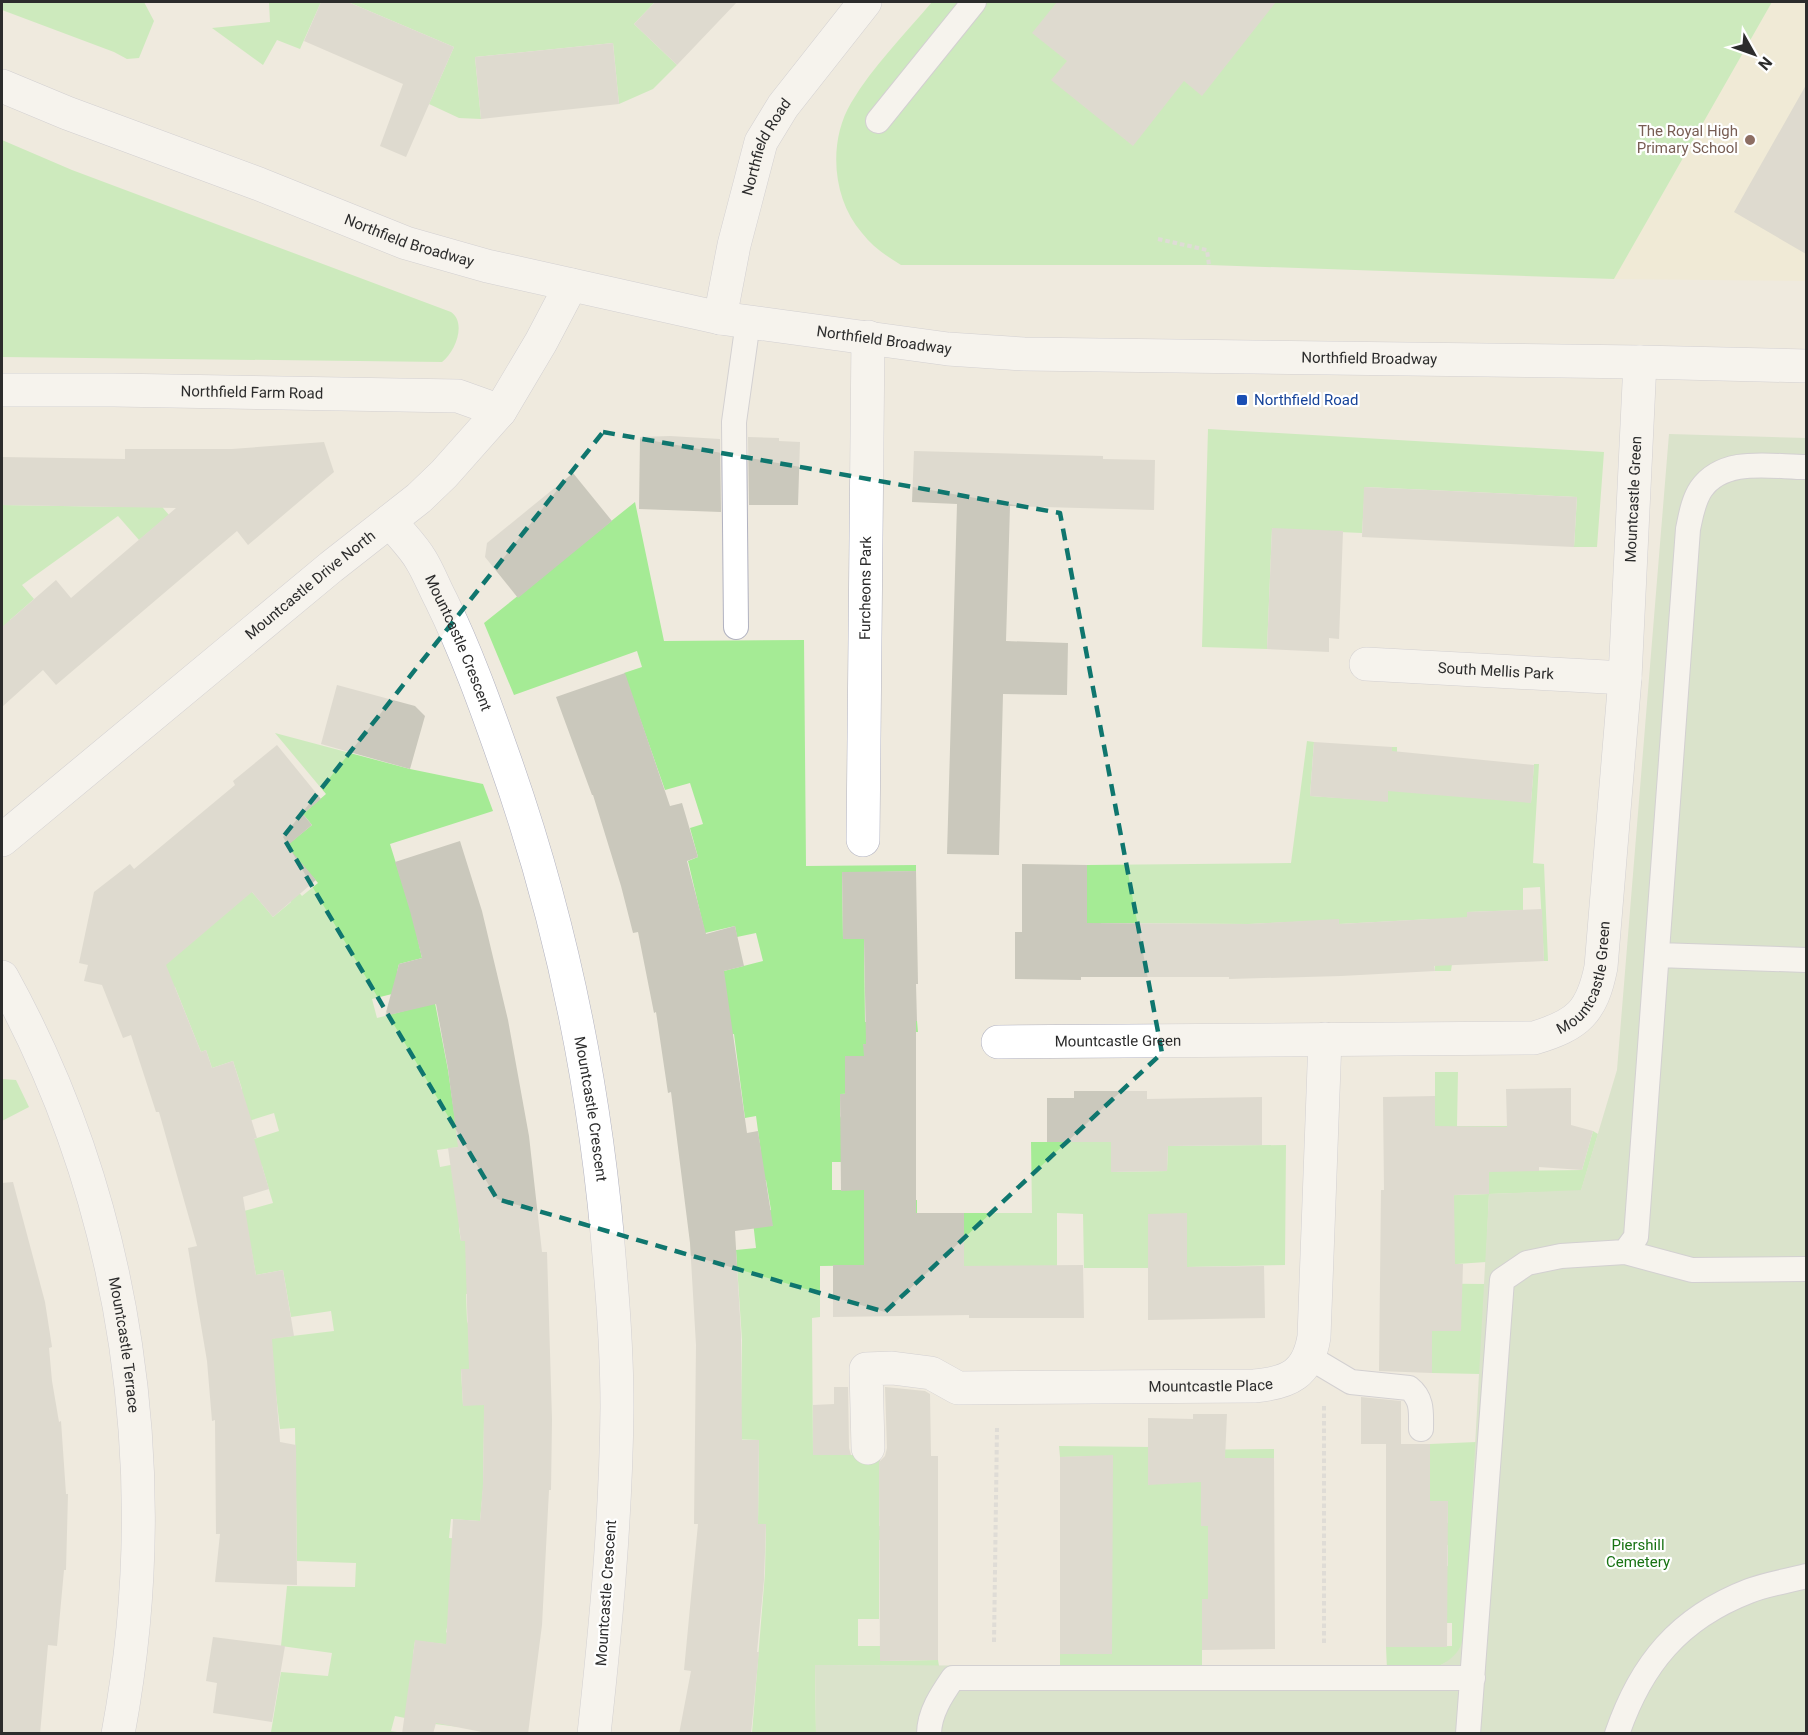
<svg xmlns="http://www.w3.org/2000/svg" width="1808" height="1735" font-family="Roboto,sans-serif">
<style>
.education{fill:#f2ebcc}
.green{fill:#a5eb95}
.cemetery{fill:#c0dbb3}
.building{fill:#cac8bc}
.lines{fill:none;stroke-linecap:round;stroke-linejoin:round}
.service-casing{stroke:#b1b2c1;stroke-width:26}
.minor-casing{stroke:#b1b2c1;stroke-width:34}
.tertiary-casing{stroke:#b1b2c1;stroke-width:34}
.path{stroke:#ccc;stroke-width:4;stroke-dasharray:4.5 3;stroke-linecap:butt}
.service{stroke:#fff;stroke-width:24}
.minor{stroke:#fff;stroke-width:33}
.tertiary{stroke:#fff;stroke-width:33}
.marked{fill:none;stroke:#0f766e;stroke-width:4.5;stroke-dasharray:12 8;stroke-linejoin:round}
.education-dot{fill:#8d6e63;stroke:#fff;stroke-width:2}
.transit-dot{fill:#1a4fb4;stroke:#fff;stroke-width:2}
.labels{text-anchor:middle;stroke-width:4.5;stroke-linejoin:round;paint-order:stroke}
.education-label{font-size:15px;fill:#785e54;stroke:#fff;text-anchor:end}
.street-label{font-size:15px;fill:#2c2c2c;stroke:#fff}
.transit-label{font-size:15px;fill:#164399;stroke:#fff;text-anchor:start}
.park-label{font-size:15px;fill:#187213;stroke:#fff}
</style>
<rect width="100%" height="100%" fill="#efeade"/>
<path class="education" d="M1772 2H1806V281L1614 279Z"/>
<path class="green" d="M2 2H144L154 21 139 58 127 59 114 52 2 10Z
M269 2H321L300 49 277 40 263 65 212 28 270 22Z
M348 2H655L634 24 677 65 653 89 619 104 613 43 475 57 481 119 459 118 429 104 454 47Z
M932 2H1772L1614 279 1209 265H901C886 256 873 247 862 233 832 198 828 142 851 103 873 66 905 34 932 2Z
M2 140 72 170 451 312C467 323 455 352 442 362L2 357Z
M1208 429 1604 452 1597 547H1574L1577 497 1365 487 1362 533 1272 529 1267 649 1202 647Z
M146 488 169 515 139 540 118 516 22 585 34 599 10 620 25 638 2 653V505L122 507Z
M635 502 664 641 804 640 806 866 916 865V871L842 873 843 939H864L865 1022 917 1021 918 1032H915V1044H864V1056H845V1083L864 1093 840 1094V1116L864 1162H832V1190H864L865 1201 917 1200V1213H948L894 1265 820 1266V1317L812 1318 813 1455H880L879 1526 937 1538 879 1540V1619H858V1646H880V1661L938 1660 939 1666 815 1665 816 1733H752L765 1573 766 1524H758L759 1440 726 1439 741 1409 742 1340 736 1250 756 1248 752 1213 771 1210 766 1180 747 1182 761 1153 756 1116 745 1118 734 1034 729 1035 716 973 763 961 756 933 737 937 735 926 705 933 688 861 698 857 690 828 703 824 690 783 665 790 624 673 642 667 637 651 514 695 484 623Z
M275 733 410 769 483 784 493 811 390 844 413 918 422 958 399 964C395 978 398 981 408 990L372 999 377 1018 435 1003 448 1070 459 1147 437 1150 440 1167 461 1163 459 1229 461 1241 481 1239 483 1293 466 1294 467 1321 485 1369 461 1370 463 1405 512 1404 484 1421 483 1489 480 1521 451 1519 449 1538 479 1540 448 1623 446 1632 454 1639 453 1645 415 1641 413 1655 459 1727 435 1724 395 1716 391 1731 403 1733 271 1732 281 1672 328 1676 332 1653 281 1646 287 1586 355 1587 356 1563 297 1561 295 1428 280 1429 275 1385 267 1339 334 1331 331 1311 291 1317 283 1270 256 1275 244 1211 273 1203 262 1166 242 1143 279 1131 274 1113 230 1127 242 1089 233 1061 212 1068 206 1050 201 1052 175 987 127 973 232 868 273 917 291 902 286 877 302 896 318 883 286 846 312 825 303 814 326 794Z
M1307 741 1314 742 1310 796 1387 801 1392 747H1397V753L1531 802 1534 764H1539L1533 863 1544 864 1548 961H1544L1540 887 1523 888V910L1467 912 1469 964H1452L1451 971H1435L1432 919 1339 924 1338 920 1249 924 1101 923 1087 976V865L1291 863Z
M1435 1072H1458L1457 1126H1507L1509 1171 1582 1170 1593 1131 1598 1134 1581 1191 1489 1194 1486 1262 1428 1266 1454 1228V1209L1427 1196 1489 1194V1175L1435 1126Z
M2 1079 16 1080 29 1107 2 1121Z
M1031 1142H1111L1112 1172 1167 1171 1168 1146 1286 1145 1285 1265 1187 1267V1214H1148V1268H1084L1083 1214 1057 1213V1317L964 1267V1213H1032Z
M1380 1283 1485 1284 1480 1374 1432 1373V1331H1461V1314Z
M1476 1442 1466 1609 1464 1640 1460 1650 1451 1660 1437 1667 1387 1669 1386 1647 1452 1646V1623H1430V1567L1448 1566V1545H1430L1386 1527V1523H1448V1502L1430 1501V1444Z
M1059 1446 1152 1447 1182 1450 1274 1449V1458H1228L1274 1525V1534H1229V1599L1202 1600V1666H1060V1654L1112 1653V1535H1060V1525H1112V1456L1060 1457Z"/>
<path class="cemetery" d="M1669 434 1806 438V1733H816L815 1665 1437 1667C1466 1653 1464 1638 1466 1609L1489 1194 1581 1190 1617 1070Z"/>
<path class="building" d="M321 2H348L454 47 406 157 380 146 403 84 304 41Z
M655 2H737L677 65 634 24Z
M1057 2H1276L1202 96 1184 81 1133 146 1051 80 1067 61 1032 33Z
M613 43 619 104 481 119 475 57Z
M1806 85V254L1734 212Z
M670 436 720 439 721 512 639 509 640 437Z
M748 437 779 438V441L800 442 798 505H749Z
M324 442 334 472 248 545 237 531 56 685 43 670 2 707V627L56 580 71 598 176 508 2 505V457L125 459V449H232Z
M914 451 1103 456V459L1155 460 1154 510 1010 506 1006 641 1068 643 1067 695 1003 694 999 855 947 854 957 504 912 502Z
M573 473 612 521 518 598 485 557 487 543Z
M1364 487 1577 497 1574 547 1362 537Z
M1272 528 1343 531 1339 639 1329 638V652L1267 649Z
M625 673 670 806 682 803 698 857 687 861 706 934 735 926 744 966 724 971 747 1133 758 1131 773 1226 735 1231 741 1334 742 1440H759L758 1524H766L764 1580 757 1652H759L751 1734H679L691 1671 684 1670 698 1524H694L696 1345 690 1243 671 1092 668 1093 656 1012 654 1013 638 932 633 933 621 886 593 795H592L556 697Z
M337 685 415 706 425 716 410 769 321 744Z
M1314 742 1392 747V751L1534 765 1531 803 1388 791V802L1310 796Z
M277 745 321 799 303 814 312 825 287 846 316 880 273 917 252 892 166 965 201 1052 206 1050 212 1068 233 1061 257 1138 254 1139 269 1189 243 1197 256 1275 283 1270 294 1336 272 1339 280 1442 296 1445 297 1585 215 1582 220 1534H216L215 1420 212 1421 207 1361 188 1248 197 1246 159 1112H156L131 1035 123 1038 102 985 84 981 88 965 79 963 94 892 130 864 134 869 235 785 233 781Z
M460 841 482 911 508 1020 529 1136 542 1252H547L552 1419 551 1490H549L542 1625 528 1734H492L436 1723 433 1734H402L415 1640 446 1644 453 1519 480 1521 483 1484 484 1405 463 1406 461 1369H469L465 1241H461L448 1148 458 1147 448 1069 436 1004 385 1016 399 964 422 958 410 911 395 862Z
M1022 864 1087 865V923L1248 924 1339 919V924L1467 917V912L1542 909 1544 961 1434 966 1435 971 1341 976 1229 979V977H1081V980L1015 979V932H1022Z
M916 871 918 984H916L917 1021H916V1213H964V1266L1083 1265 1084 1318H969V1315L833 1317V1265H864V1190L841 1191 840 1094H845V1056H864L863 1044H866L864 939H843L842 872Z
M1571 1088V1125L1593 1131 1582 1170 1539 1167V1171L1489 1172V1194L1454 1195 1455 1264H1463L1461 1331H1432V1373L1379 1371 1381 1190H1384L1383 1097 1435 1096V1126L1507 1127 1506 1089Z
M1074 1091H1147V1099L1262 1097V1145L1168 1146 1167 1171 1111 1172V1142H1047V1098H1074Z
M13 1182 45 1302 52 1347 49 1348 52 1381 59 1422 61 1421 66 1494H68L66 1570H64L57 1646 48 1645 40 1734H2V1183Z
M1187 1213V1267L1264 1266 1265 1318 1148 1320V1214Z
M834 1387H848L849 1448 851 1455H813V1405L834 1404Z
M885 1387 925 1391 930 1394 931 1456H938V1660L880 1661 879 1462 885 1456 887 1448Z
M1361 1397 1401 1401V1444H1361Z
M1193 1414H1227L1225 1458H1274L1275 1649 1202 1650V1599H1208V1526H1201V1482L1148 1485V1418L1193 1419Z
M1386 1444H1430V1501H1448L1447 1647H1386Z
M1113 1455 1112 1654H1060V1457Z
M213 1637 285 1646 272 1722 213 1713 217 1683 206 1681Z"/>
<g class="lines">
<defs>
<path id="service" d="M878 121 974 2
M736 627 734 422 748 322
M1657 955 1806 960
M1625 1252 1692 1270 1806 1269
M1309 1357 1351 1382 1409 1388C1423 1399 1421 1413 1421 1429
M929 1734C929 1713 942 1694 953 1678H1473
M1468 1734 1502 1280 1527 1263 1561 1256 1625 1252 1636 1237 1688 529C1691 515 1693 501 1701 489 1724 456 1772 467 1806 467
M1617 1734C1641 1664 1679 1618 1749 1591 1767 1584 1788 1581 1806 1576"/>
<g id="minor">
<path id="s1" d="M720 318 734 245 761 142 783 106 865 2"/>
<path id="s2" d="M2 390H114L458 396 500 411"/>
<path id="s3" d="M390 521C400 534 413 546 421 560 429 573 434 587 441 600 466 651 485 704 504 758 562 922 597 1095 610 1268 614 1314 617 1361 617 1407 616 1516 606 1625 594 1734"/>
<path id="s4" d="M1366 664 1625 678"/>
<path id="s5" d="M863 840 868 337"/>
<path id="s6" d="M2 977C129 1206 166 1478 118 1734"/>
<path id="s7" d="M998 1042 1534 1038C1578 1025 1592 1012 1601 967L1625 678 1640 362"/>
<path id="s8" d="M868 1448 866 1369 892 1368 931 1373 958 1388 1254 1386C1289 1383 1308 1374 1314 1337L1325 1039"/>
</g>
<g id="tertiary">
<path id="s9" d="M2 86 67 113 259 184 406 243 487 266 720 318 948 349 1024 354 1640 362 1806 366"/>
<path id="s10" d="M2 840 331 567 419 498 444 474 500 411 541 342 571 285"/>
</g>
</defs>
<use href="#service" class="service-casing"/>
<use href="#minor" class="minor-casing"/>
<use href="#tertiary" class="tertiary-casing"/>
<path class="path" d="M1158 239 1207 250 1209 265
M1324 1406V1645
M994 1642 997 1428"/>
<use href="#service" class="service"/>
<use href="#minor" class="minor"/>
<use href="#tertiary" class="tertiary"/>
</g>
<path d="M0 0H1808V1735H0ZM603 432 1060 513 1162 1053 885 1312 497 1199 283 837Z" fill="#efeade" fill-opacity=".55" fill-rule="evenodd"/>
<path class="marked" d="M603 432 1060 513 1162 1053 885 1312 497 1199 283 837Z"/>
<circle class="education-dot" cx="1750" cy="140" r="6"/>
<rect class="transit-dot" x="1236" y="394" width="12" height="12" rx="3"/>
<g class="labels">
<g class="education-label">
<text x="1738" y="136">The Royal High<tspan x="1738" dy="17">Primary School</tspan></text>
</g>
<g class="street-label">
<text dy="5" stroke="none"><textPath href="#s1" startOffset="178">Northfield Road</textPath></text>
<text dy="5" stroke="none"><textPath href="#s9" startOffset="436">Northfield Broadway</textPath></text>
<text dy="5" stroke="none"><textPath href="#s9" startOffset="922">Northfield Broadway</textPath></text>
<text dy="5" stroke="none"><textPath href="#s9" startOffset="1408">Northfield Broadway</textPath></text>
<text dy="5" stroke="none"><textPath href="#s2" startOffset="250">Northfield Farm Road</textPath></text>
<text dy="5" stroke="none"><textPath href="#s7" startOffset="1110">Mountcastle Green</textPath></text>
<text dy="5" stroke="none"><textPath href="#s10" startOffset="400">Mountcastle Drive North</textPath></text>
<text dy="5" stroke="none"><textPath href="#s5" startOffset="252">Furcheons Park</textPath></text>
<text dy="5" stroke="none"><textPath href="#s3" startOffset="141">Mountcastle Crescent</textPath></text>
<text dy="5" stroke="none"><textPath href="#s4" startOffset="130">South Mellis Park</textPath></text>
<text dy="5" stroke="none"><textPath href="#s7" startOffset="624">Mountcastle Green</textPath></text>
<text dy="5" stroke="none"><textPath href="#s7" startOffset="120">Mountcastle Green</textPath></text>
<text dy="5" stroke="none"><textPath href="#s3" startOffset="627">Mountcastle Crescent</textPath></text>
<text dy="5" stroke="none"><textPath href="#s6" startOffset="390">Mountcastle Terrace</textPath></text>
<text dy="5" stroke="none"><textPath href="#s8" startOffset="428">Mountcastle Place</textPath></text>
<text transform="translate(606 1593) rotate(-86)" y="5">Mountcastle Crescent</text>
</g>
<g class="transit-label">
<text x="1254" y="405">Northfield Road</text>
</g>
<g class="park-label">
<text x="1638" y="1550">Piershill<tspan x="1638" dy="17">Cemetery</tspan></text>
</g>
</g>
<rect width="1808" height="1735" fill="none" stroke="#2c2c2c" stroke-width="6"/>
<g transform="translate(1754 54) rotate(130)" stroke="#ffffff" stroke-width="4.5" paint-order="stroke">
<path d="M0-4.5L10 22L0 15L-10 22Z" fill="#2c2c2c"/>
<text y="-9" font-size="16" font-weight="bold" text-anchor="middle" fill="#2c2c2c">N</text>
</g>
</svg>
